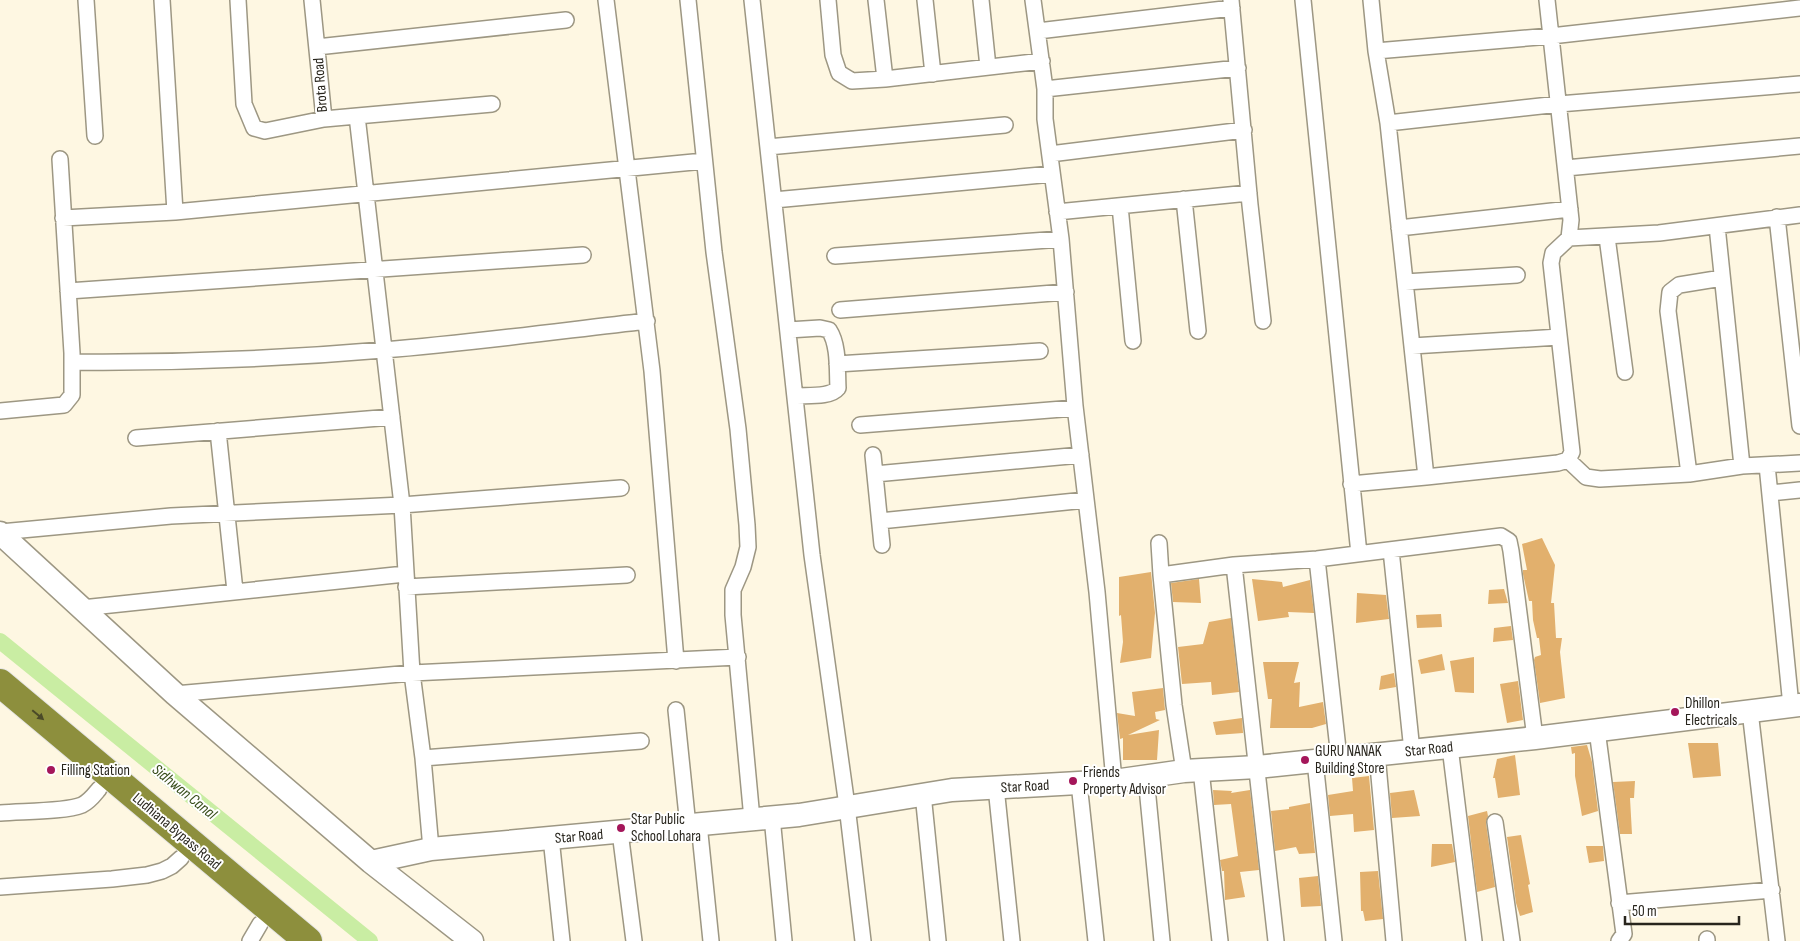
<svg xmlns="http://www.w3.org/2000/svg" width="1800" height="941" font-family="'Sofia Sans Condensed',sans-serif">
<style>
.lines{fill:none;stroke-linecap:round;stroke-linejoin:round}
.canal{stroke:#c9eda3;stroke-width:16}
.building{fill:#e2b06d}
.street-casing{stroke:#9d9783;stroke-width:18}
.secondary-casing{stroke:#9d9783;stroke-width:25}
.highway-casing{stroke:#e5e5e4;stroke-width:30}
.street{stroke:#fff;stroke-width:15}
.secondary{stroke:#fff;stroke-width:22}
.highway{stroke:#8d8f3d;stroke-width:28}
.oneway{fill:#4b4a28}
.poi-dot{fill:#a4165a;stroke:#fff;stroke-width:2}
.labels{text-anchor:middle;stroke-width:4;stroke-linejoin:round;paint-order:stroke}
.street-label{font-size:15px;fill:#28251d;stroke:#fff}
.poi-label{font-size:15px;fill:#28251d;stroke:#fff;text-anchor:start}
.water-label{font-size:16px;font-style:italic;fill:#374d1a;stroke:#fff}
</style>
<rect width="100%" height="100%" fill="#fef7e2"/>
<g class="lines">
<path class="canal" d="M0 641 370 941"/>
</g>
<path class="building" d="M1542 538 1555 565 1551 603H1554L1556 638H1562L1560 652 1565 698 1540 703 1534 660 1535 657 1541 655 1539 638H1537L1533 620 1532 601H1529L1523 574V570H1527L1522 544Z
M1151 572 1155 613 1151 658 1120 663 1123 642 1121 615 1119 616V577Z
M1199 579 1201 603 1173 602 1171 583Z
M1252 579 1282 582 1283 587 1310 580 1314 613 1288 612 1289 617 1258 621Z
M1504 589 1508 603 1488 604 1489 590Z
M1357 593 1386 595 1389 619 1356 623Z
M1441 614 1442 627 1417 628 1416 615Z
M1231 618 1239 692 1212 695 1211 682 1182 684 1178 647 1203 644 1209 622Z
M1511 626 1513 640 1493 642 1494 628Z
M1442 654 1445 670 1421 674 1418 660Z
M1474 657V693L1455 692 1450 661Z
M1263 662H1299L1294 683 1300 682 1299 707 1323 702 1326 724 1312 728H1270L1272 699H1268Z
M1394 673 1396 687 1379 690 1381 676Z
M1518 681 1523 720 1507 723 1500 684Z
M1163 688 1165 710 1155 712 1156 719 1160 720 1128 735 1159 730 1157 760H1123V738L1120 739 1117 713 1135 716 1132 692Z
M1242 718 1243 733 1216 735 1213 722Z
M1688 743H1718L1721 776 1693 778Z
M1587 745 1592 762 1598 811 1582 816 1575 776V753L1572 754 1571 747Z
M1515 755 1520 795 1498 798 1495 778H1493L1497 759Z
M1369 776 1374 830 1354 832 1353 814 1330 816 1328 795 1353 791 1352 778Z
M1635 781 1634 798H1630L1632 834H1620L1613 782Z
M1213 790 1232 791 1231 793 1250 790 1259 870 1240 872 1245 897 1225 900 1224 871H1222L1220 860 1238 856 1231 804 1214 805Z
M1414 790 1420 816 1392 818 1390 793Z
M1310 803 1315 853 1299 854 1296 847 1275 851 1271 811 1289 809V807Z
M1487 811 1488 816 1486 823 1495 887 1477 892 1468 816Z
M1521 835 1530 884 1528 885 1533 912 1520 916 1516 903 1507 837Z
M1432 844H1452L1455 862 1431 867Z
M1586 846H1603L1604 861 1589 863Z
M1378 871 1383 919 1365 921 1363 911H1361L1360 872Z
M1318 876 1321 906 1301 907 1299 878Z"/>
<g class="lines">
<defs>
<path id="street" d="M86 0 95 136
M162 0 175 212
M238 0 244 104 254 128 265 131 324 119 312 0
M606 0 652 371 676 661
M688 0 714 252 738 429 747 525 748 547 743 567 733 590V615L752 819
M752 0 812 555 847 806 863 941
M828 0 833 55 839 73 852 81 885 79 1042 61
M876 0 885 79
M925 0 933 74
M981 0 988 67
M1033 0 1045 89V119L1061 239 1075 406 1097 592 1114 781
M1231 0 1250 205 1263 321
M1303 0 1359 554
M1547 0 1571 220 1569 238
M1038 31 1232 8
M317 47 566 20
M1376 51 1551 36 1800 8
M1045 89 1238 68
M357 116 492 104
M1388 123 1559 104 1800 84
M768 147 1005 125
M1050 154 1244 130
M1566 168 1800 146
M1184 199 1198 331
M774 200 1052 174
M1120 206 1133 341
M1057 212 1249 193
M1777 217 1800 426
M63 218 175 212 704 161
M1717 226 1742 466
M1399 228 1570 209
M1607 237 1625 372
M835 256 1061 239
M1405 282 1517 275
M68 291 583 255
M840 310 1066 292
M788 330 820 328 829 330C839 345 837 370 838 388 830 398 807 395 795 396
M1412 346 1559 337
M72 362C176 363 279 359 383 350 471 343 559 331 647 321
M837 364 1040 351
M0 411 64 405 72 395V353L60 159
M860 425 1075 408
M218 431 235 591
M136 438 392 417
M873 455 882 545
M1568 460 1586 477 1600 479 1689 474 1742 466 1800 463
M1767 465 1791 706
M875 474 1081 455
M1689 474 1668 311 1670 292 1679 285 1722 278
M1426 477 1558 463 1568 460 1572 452 1551 263 1553 253 1569 238 1659 233 1800 215
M1351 484 1426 477 1388 123 1376 51 1371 0
M1770 493 1800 490
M880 521 1086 500
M0 532 171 516 402 505 357 116 324 119
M1159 543 1161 575
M1391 550 1412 751
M1317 559 1339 758
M1234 565 1276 941
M406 587 627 575
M82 608 405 574
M175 694 412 673 738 657
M676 710 688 826
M1750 711 1777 941
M1597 730 1624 934 1619 941
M1450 747 1474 941
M1377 754 1394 941
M423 758 641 741
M1315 761 1334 941
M1201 770 1220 941
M1184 771 1174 705 1161 575 1234 565 1317 559 1501 536 1509 541 1511 551 1535 738
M1146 777 1162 941
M1079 783 1096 941
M996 787 1012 941
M923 794 938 941
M0 813C20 811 65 812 82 805 90 801 94 795 99 789
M772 817 784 941
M1495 822 1512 941
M699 824 711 941
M620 832 634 941
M551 838 562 941
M431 849 423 758 412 673 402 505 621 488
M0 887 112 879 147 875 162 871 172 866 181 858
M1619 903 1772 890
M1707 939V941
M250 941 260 924"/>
<path id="secondary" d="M0 533 175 694 371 862 472 941
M371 862 431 849 799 815 952 790 1114 781 1184 771 1257 767 1535 738 1800 705"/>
<path id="highway" d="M0 683 308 941"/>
</defs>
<use href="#street" class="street-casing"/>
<use href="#secondary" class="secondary-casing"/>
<use href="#highway" class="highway-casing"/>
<use href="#street" class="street"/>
<use href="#secondary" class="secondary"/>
<use href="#highway" class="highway"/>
</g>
<defs><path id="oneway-solid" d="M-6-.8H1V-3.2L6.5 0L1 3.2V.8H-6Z" transform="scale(1.25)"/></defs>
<use class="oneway" href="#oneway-solid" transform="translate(38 715) rotate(40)"/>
<g class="poi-dot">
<circle cx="1675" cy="712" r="5"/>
<circle cx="1305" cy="760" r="5"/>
<circle cx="51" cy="770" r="5"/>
<circle cx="1073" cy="781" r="5"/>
<circle cx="621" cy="828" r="5"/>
</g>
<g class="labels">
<g class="street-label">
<text transform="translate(320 85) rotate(-94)" y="5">Brota Road</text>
<text transform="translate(1429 749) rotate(-6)" y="5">Star Road</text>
<text transform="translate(1025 786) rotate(-3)" y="5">Star Road</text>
<text transform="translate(177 831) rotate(40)" y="5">Ludhiana Bypass Road</text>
<text transform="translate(579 836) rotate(-5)" y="5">Star Road</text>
</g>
<g class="poi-label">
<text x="1685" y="708">Dhillon<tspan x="1685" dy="17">Electricals</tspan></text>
<text x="1315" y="756">GURU NANAK<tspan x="1315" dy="17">Building Store</tspan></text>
<text x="61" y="775">Filling Station</text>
<text x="1083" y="777">Friends<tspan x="1083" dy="17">Property Advisor</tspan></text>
<text x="631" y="824">Star Public<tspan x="631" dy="17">School Lohara</tspan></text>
</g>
<g class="water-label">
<text transform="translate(185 791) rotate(39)" y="6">Sidhwan Canal</text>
</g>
</g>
<path d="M1625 916v8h114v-8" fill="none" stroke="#28251d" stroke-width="2.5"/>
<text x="1632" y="916" font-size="15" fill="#28251d" stroke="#ffffff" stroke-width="4" paint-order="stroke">50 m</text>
</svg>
